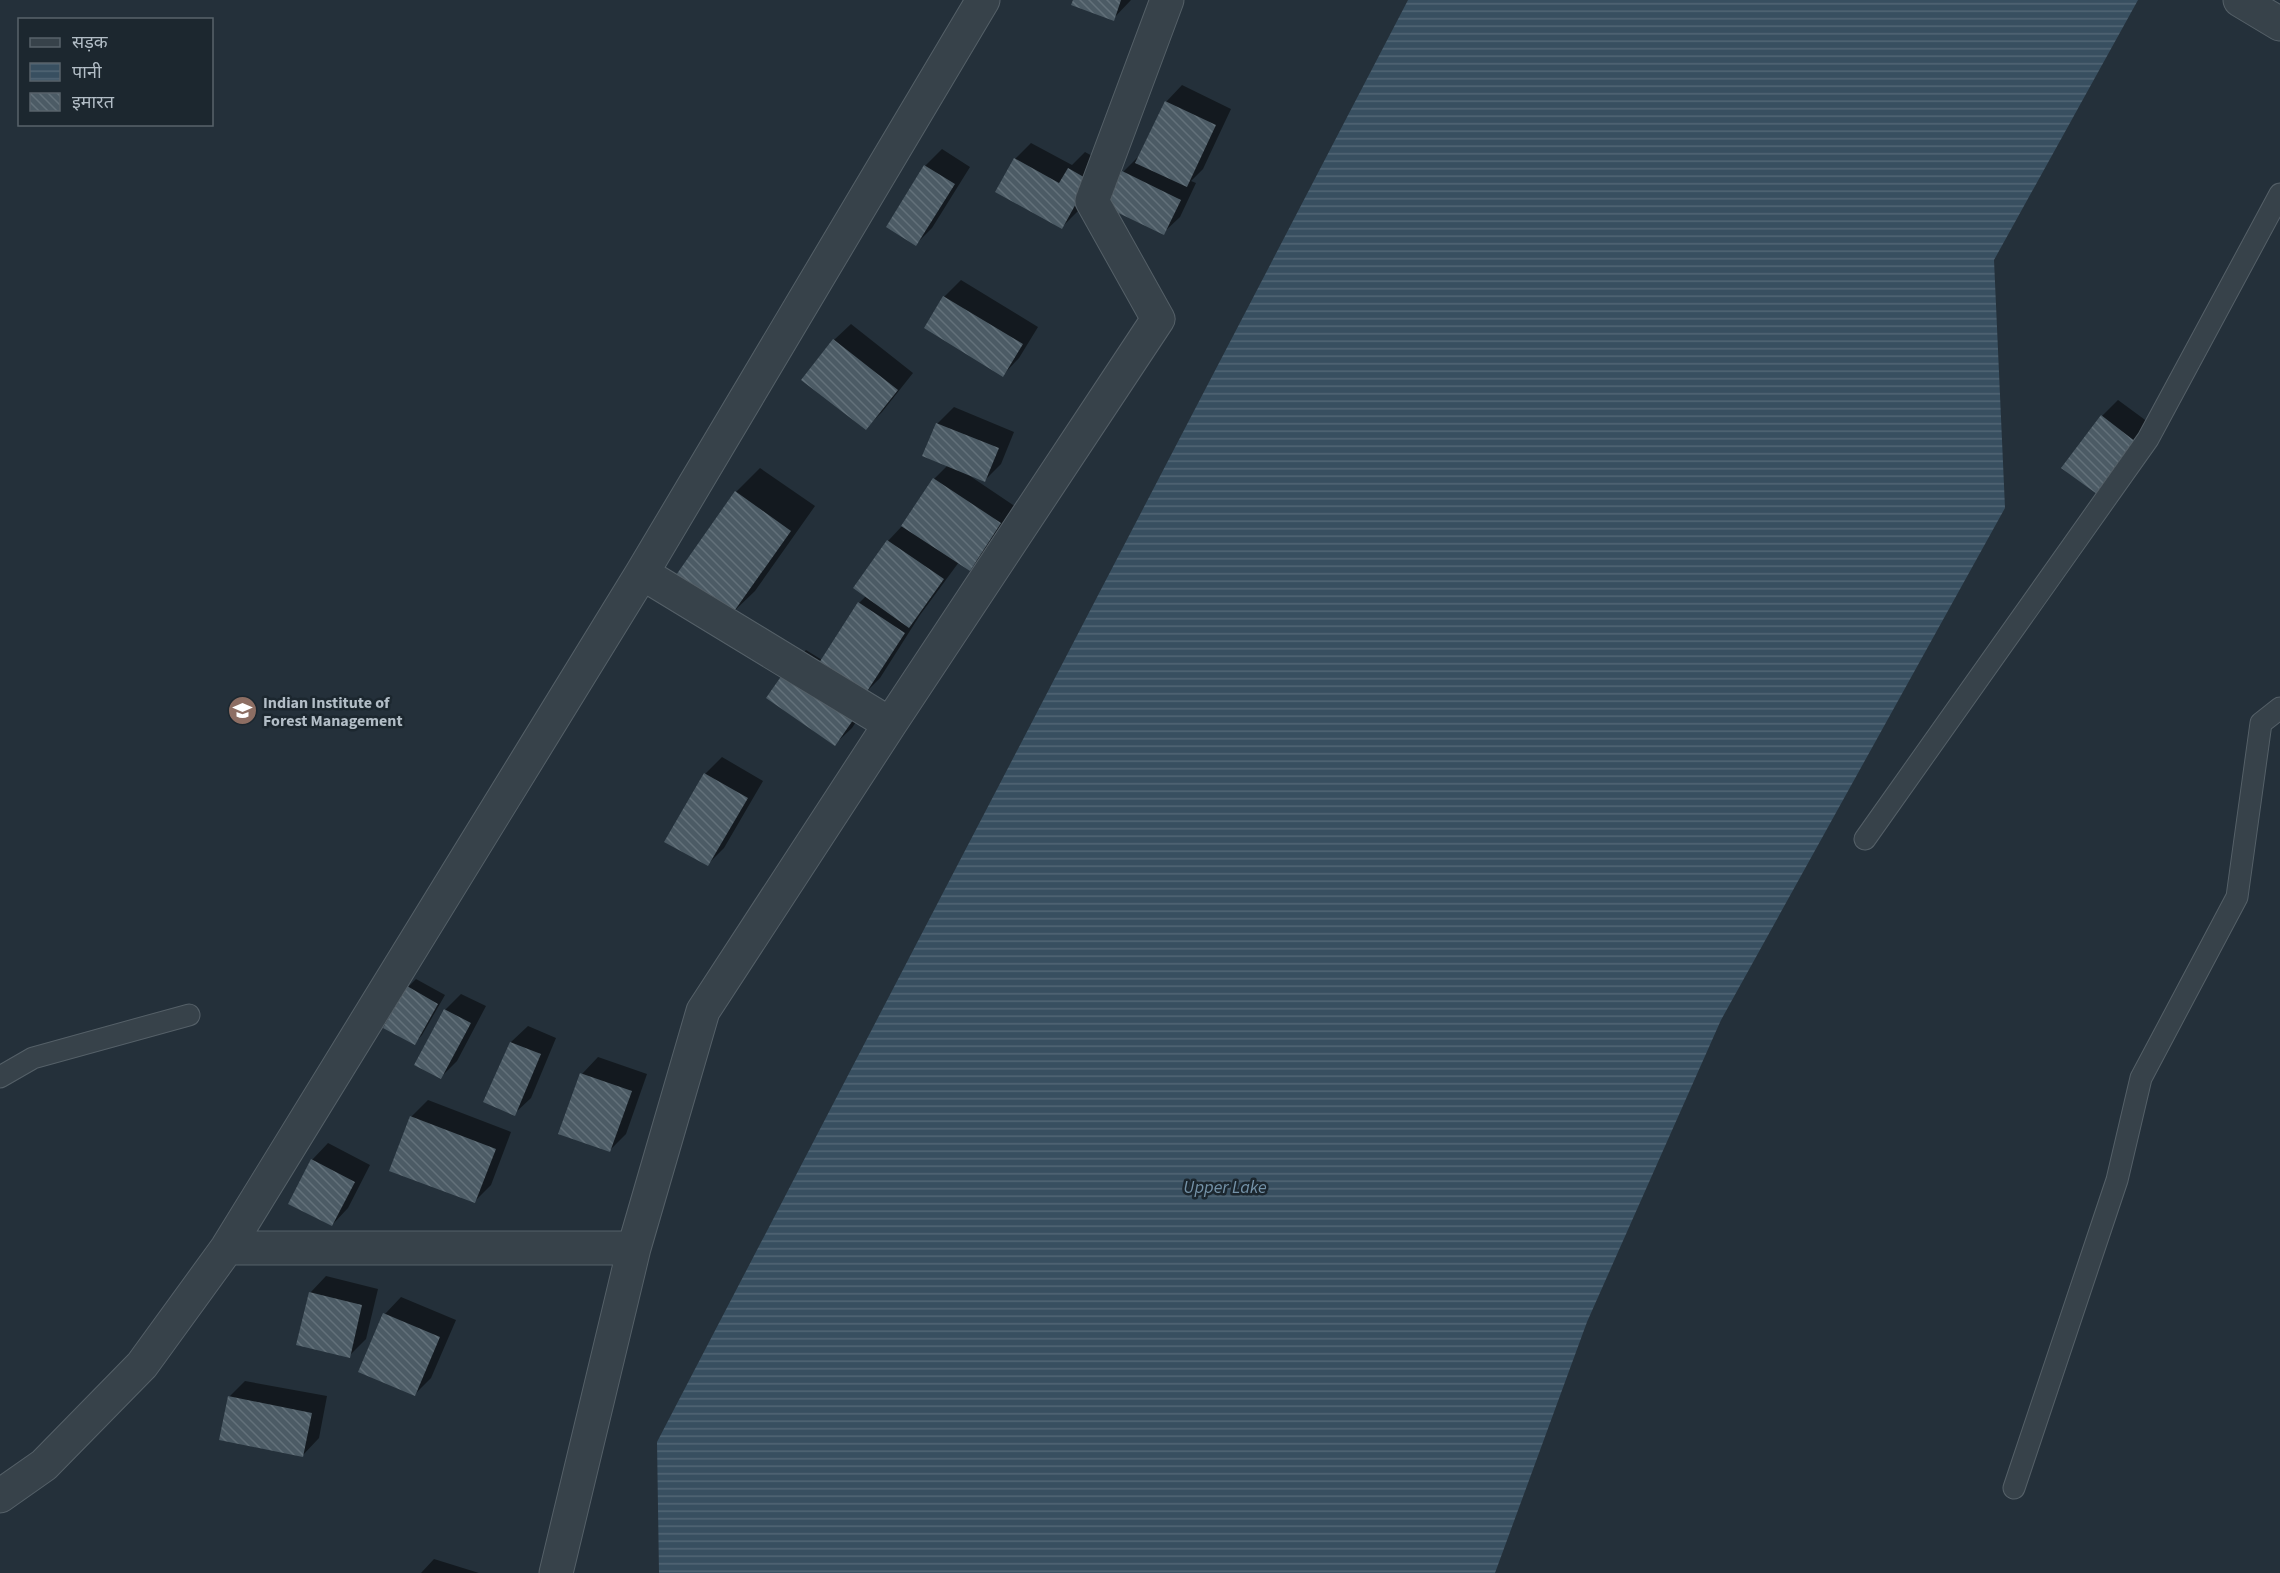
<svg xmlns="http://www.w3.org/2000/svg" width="2280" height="1573" font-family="'Source Sans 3','Noto Sans Devanagari',sans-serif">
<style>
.water{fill:url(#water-rules)}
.shadow{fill:#0007}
.building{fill:url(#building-back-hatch)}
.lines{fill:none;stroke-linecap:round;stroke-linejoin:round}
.lane-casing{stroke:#556068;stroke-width:23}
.street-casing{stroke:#556068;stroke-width:35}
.lane{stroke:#37424a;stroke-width:21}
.street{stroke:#37424a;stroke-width:33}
.labels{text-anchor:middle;stroke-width:5;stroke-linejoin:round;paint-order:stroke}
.poi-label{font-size:16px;font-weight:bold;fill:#b2bdc6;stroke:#1c272f;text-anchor:start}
.water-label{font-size:18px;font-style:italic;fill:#7492a8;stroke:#1c272f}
</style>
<defs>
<pattern id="water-rules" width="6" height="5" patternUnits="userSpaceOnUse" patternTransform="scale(1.5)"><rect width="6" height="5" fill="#384f60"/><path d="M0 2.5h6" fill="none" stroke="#526675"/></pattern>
<pattern id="building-back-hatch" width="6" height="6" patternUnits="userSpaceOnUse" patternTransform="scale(1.5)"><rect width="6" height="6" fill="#4c5b65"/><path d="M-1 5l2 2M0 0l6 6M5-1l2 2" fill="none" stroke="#63717a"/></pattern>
</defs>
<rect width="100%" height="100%" fill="#24303a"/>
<path class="water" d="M1408 0H2138L1994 260 2005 508 1721 1020 1587 1322 1495 1573H659L657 1442Z"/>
<path class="shadow" d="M1074 0H1131L1113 19Z
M1182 85 1231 109 1203 169 1191 181 1196 183 1180 217 1163 233 1123 172 1139 156 1166 102Z
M1031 143 1072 165 1085 152 1105 163 1078 211 1062 227 1015 159Z
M942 149 970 167 932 228 916 244 888 227 925 166Z
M961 280 1038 327 1019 358 1003 375 926 328 944 297Z
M851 324 913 373 882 412 866 428 834 340Z
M2118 400 2152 425 2113 476 2102 416Z
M954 407 1014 432 1001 464 985 480 970 476 1016 507 986 553 969 569 959 562 920 615 880 678 867 691 873 696 852 728 835 744 790 666 806 650 822 660 859 603 866 596 888 541 903 525 934 479 948 465 924 455 938 423Z
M760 468 815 506 755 591 730 615 736 492Z
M722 757 763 781 724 848 708 864 666 841 705 774Z
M416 979 445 995 422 1035 415 1043 408 987Z
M461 994 486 1006 457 1061 441 1077 445 1010Z
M528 1026 556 1038 531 1098 514 1114 485 1102 511 1042Z
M598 1057 647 1074 626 1134 610 1150 582 1074Z
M428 1100 511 1132 491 1185 474 1202 411 1117Z
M328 1143 370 1165 348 1208 332 1225 312 1160Z
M326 1276 378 1289 366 1339 349 1356 310 1293Z
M401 1297 456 1320 431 1378 415 1394 360 1371 385 1314Z
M245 1381 327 1396 319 1438 303 1455 229 1397Z
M434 1559 479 1573H421Z"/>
<path class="building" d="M1073 0H1121L1114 21 1071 5Z
M1165 101 1216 125 1187 187 1135 163Z
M1014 158 1059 183 1068 168 1089 180 1062 229 995 192Z
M924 165 955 184 916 246 886 227Z
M1122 171 1181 200 1164 235 1104 206Z
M943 296 1023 344 1003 377 924 328Z
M833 339 898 390 866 430 801 380Z
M2101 415 2136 442 2097 494 2061 468Z
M936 423 999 448 985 482 922 456Z
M933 478 1001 523 970 571 901 526Z
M735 491 791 531 730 617 674 578Z
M887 540 944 579 909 628 853 588Z
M858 602 905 633 864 696 817 666Z
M789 665 858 713 835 746 766 698Z
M704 773 748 798 708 866 664 842Z
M407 986 438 1004 415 1045 383 1028Z
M444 1009 471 1023 441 1079 414 1065Z
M510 1042 541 1054 515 1116 483 1102Z
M580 1073 632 1091 610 1152 558 1134Z
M410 1116 496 1149 475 1203 389 1171Z
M311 1159 355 1182 332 1226 288 1204Z
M309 1292 362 1305 350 1358 296 1345Z
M383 1313 440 1337 415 1396 358 1372Z
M228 1396 312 1413 303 1457 219 1440Z"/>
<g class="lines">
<defs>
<path id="lane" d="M1865 839 2148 439 2280 194
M0 1077 33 1058 189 1015
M2014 1488 2117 1180 2141 1078 2237 897 2261 723 2280 708"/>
<path id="street" d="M2240 0 2280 24
M642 573 890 724
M227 1248H634
M0 1496 44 1465 142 1365 227 1248 642 573 983 0
M556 1573 634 1248 703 1011 890 724 1158 319 1092 201 1167 0"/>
</defs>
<use href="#lane" class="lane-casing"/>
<use href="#street" class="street-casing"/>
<use href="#lane" class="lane"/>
<use href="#street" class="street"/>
</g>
<defs>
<symbol id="university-disc" viewBox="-11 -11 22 22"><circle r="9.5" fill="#8d6e63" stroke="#1c272f"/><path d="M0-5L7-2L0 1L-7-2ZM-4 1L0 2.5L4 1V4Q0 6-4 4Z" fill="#fff"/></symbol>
</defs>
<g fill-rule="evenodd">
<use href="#university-disc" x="226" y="694" width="33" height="33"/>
</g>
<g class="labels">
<g class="poi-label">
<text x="263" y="708">Indian Institute of<tspan x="263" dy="18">Forest Management</tspan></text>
</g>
<g class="water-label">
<text x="1225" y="1193">Upper Lake</text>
</g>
</g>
<rect x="18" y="18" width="195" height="108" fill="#1c272f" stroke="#58636b" stroke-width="1.5"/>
<rect x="30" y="38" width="30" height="9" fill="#37424a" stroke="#58636b" stroke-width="1.5"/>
<text x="72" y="48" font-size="18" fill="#b2bdc6">सड़क</text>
<rect x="30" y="63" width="30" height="18" fill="url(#water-rules)" stroke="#58636b" stroke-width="1.5"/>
<text x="72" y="78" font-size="18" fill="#b2bdc6">पानी</text>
<rect x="30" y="93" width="30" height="18" fill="url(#building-back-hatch)" stroke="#58636b" stroke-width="1.5"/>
<text x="72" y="108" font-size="18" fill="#b2bdc6">इमारत</text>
</svg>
